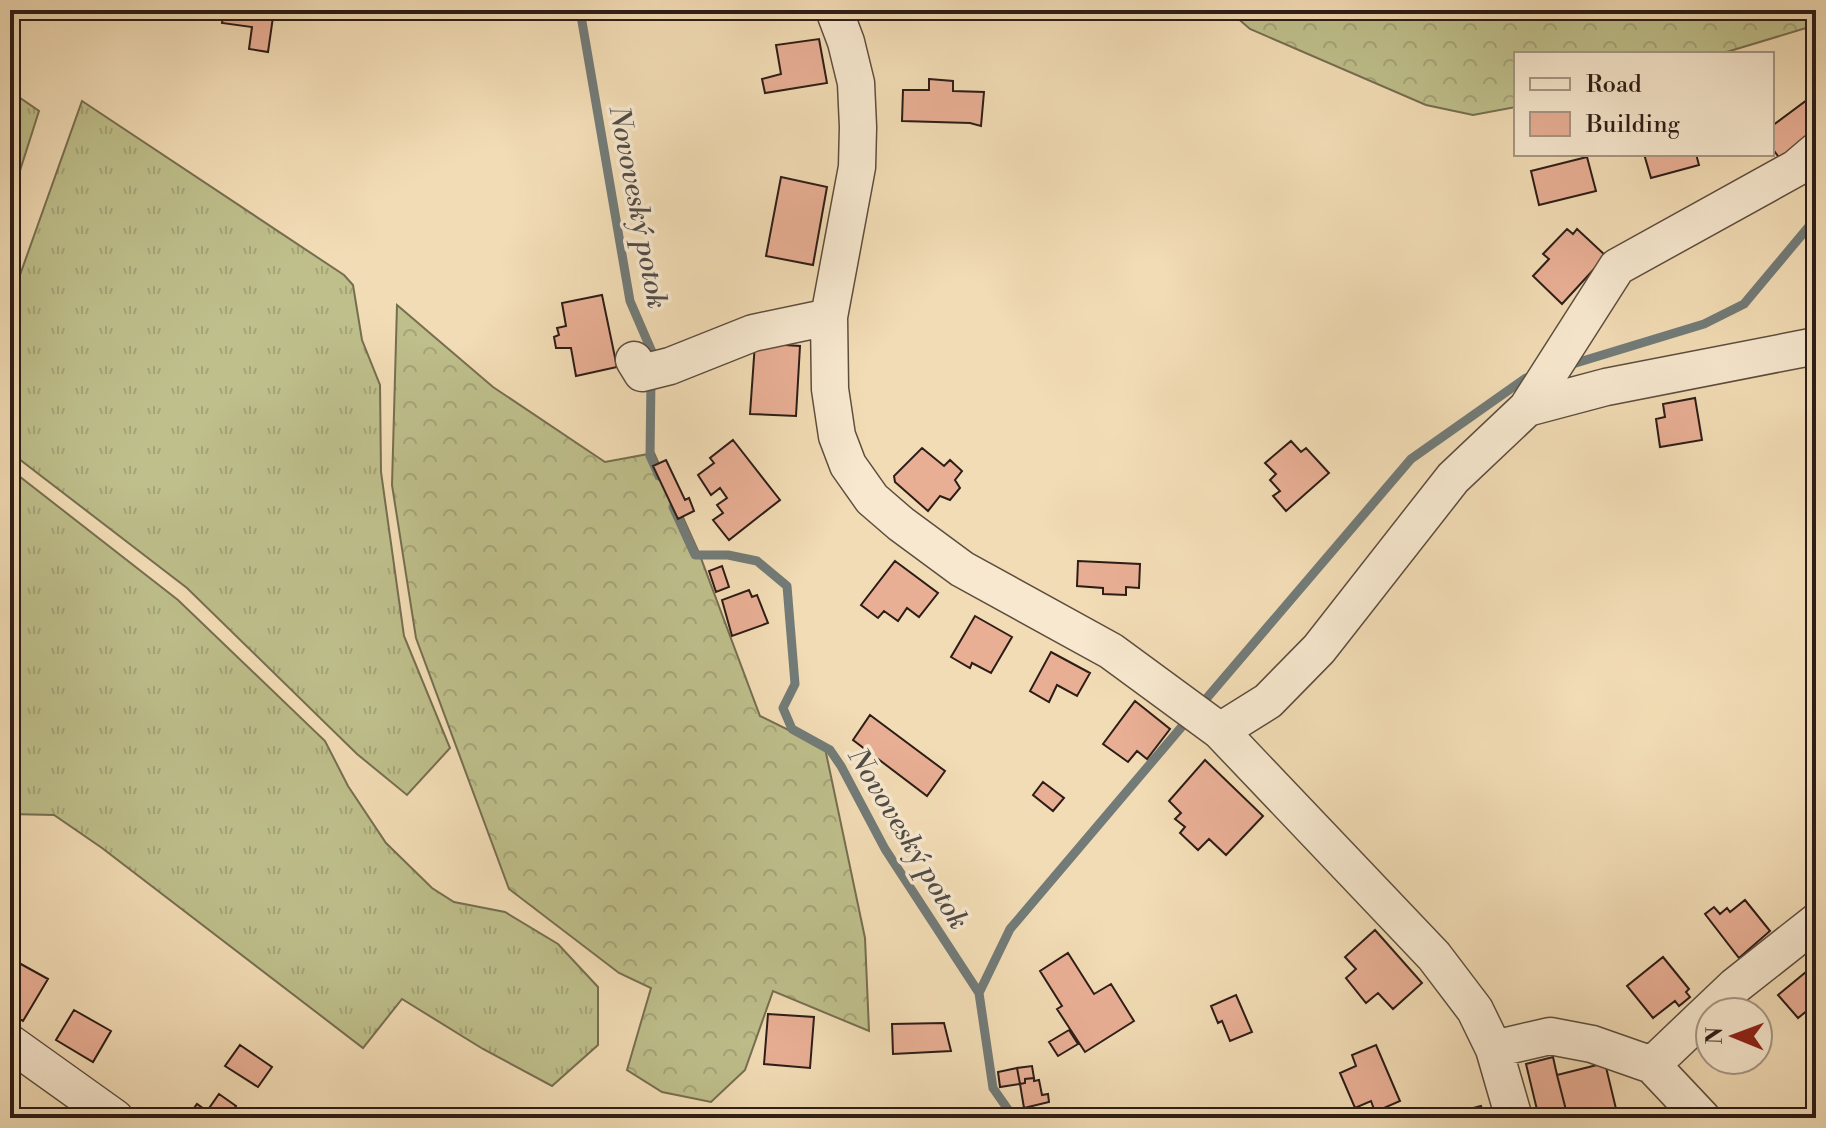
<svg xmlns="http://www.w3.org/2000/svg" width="1826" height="1128" font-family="'Libre Bodoni',serif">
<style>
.grass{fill:url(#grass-tufts);stroke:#766e51;stroke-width:2}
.forest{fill:url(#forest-crowns);stroke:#766e51;stroke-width:2}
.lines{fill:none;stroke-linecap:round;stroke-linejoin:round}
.stream{stroke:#727b78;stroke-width:9}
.building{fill:#e9af95;stroke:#2d1d17;stroke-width:2}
.minor-casing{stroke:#5e4d3e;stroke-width:39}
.minor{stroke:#f7e8cf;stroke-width:36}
.labels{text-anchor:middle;stroke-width:7;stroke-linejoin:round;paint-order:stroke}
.water-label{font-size:28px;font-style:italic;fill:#504c48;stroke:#f7e8cf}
</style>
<defs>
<pattern id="grass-tufts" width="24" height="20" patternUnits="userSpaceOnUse" patternTransform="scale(2)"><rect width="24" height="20" fill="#bebf8b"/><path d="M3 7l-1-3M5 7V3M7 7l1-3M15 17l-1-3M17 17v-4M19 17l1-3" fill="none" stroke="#a4a477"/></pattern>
<pattern id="forest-crowns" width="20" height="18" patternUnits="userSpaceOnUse" patternTransform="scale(2)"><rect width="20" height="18" fill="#bebf8b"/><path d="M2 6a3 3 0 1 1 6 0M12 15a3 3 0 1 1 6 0" fill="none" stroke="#a4a477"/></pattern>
</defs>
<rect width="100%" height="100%" fill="#f2dcb5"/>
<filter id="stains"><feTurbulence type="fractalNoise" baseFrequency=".0025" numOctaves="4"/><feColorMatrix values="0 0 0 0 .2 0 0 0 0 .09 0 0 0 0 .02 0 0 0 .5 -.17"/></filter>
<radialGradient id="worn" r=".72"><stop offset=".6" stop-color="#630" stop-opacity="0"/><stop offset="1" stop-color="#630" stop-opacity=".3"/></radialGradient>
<path class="grass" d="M10 91 39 111 10 202Z
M82 101 344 275 353 285 362 340 380 385 381 472 404 636 450 748 407 795 357 754 187 588 10 452V303Z
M10 469 178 600 325 741 348 786 386 843 432 888 454 902 505 912 558 944 598 987V1045L552 1086 483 1049 402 999 363 1048 102 848 54 815 10 814Z"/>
<path class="forest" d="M1228 10H1816V25L1720 54H1516V107L1473 115 1426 105 1250 29Z
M397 305 493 387 605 462 654 453 699 553 760 716 825 748 865 938 869 1031 773 991 745 1070 711 1102 662 1092 627 1070 651 988 619 973 509 889 416 638 392 485Z"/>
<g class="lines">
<path class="stream" d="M580 10 630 301 652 352V362
M1566 366 1704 324 1744 304 1816 218
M651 380 650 456 659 476
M673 507 695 555H728L757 561 787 586 795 684 783 708 792 729 830 750 841 766 885 849 979 993 993 1088 1014 1118
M1200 706 1411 459 1526 378 1533 376
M979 993 1010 929 1190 717"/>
</g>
<path class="building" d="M224 10H274L268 52 249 49 252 27 222 23Z
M819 39 827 83 765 93 762 79 781 74 776 45Z
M929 79 953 81V91L984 92 981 126 970 123 902 121 903 90H929Z
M1807 100 1816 112V138L1783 163 1772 148V126Z
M1644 154H1696L1699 165 1651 178Z
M1587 157 1596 191 1539 205 1531 171Z
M781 177 827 187 813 265 766 256Z
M1567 229 1573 234 1577 229 1606 256 1562 304 1533 276 1549 259 1543 254Z
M602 295 617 367 576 376 571 348H556L554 337 559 335 557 328 566 326 562 303Z
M755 343 800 346 796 416 750 414Z
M1695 398 1702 440 1660 447 1656 419 1665 417 1663 404Z
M733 440 780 500 729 540 713 520 723 513 717 505 727 498 720 488 711 495 698 475 714 463 710 458Z
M1291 441 1301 452 1306 448 1329 473 1286 511 1273 496 1280 491 1270 480 1276 474 1265 463Z
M922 448 944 466 950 460 962 471 955 480 960 488 950 500 940 496 928 511 895 482 894 476Z
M666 460 685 500 689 498 694 511 678 519 653 466Z
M895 561 938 593 919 617 907 608 898 621 884 611 878 618 861 605Z
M1078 561 1140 564 1139 588 1126 587V595L1103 594V588L1077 586Z
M722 566 729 587 716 592 709 571Z
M749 590 752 597 757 595 768 623 732 636 722 600Z
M975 616 1012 637 991 673 972 663 970 668 951 657Z
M1051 652 1090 673 1077 696 1057 685 1049 702 1030 691Z
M1135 701 1170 729 1147 759 1137 751 1128 762 1103 744Z
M870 715 945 771 927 796 853 740Z
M1205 760 1263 816 1226 855 1209 839 1198 850 1180 833 1185 827 1175 819 1181 813 1169 801Z
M1043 782 1064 798 1053 811 1033 795Z
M1745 900 1770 931 1739 958 1705 914 1714 907 1720 914 1727 908 1730 912Z
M1375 930 1422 983 1393 1009 1378 993 1366 1003 1346 978 1356 969 1345 957Z
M1068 953 1094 994 1111 984 1134 1021 1085 1052 1057 1009 1062 1006 1040 971Z
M1663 957 1689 989 1686 992 1690 997 1679 1006 1675 1001 1653 1018 1627 986Z
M10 958 48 979 23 1021 10 1014Z
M1812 967 1816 973V1020L1808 1010 1798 1018 1778 995Z
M1236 995 1252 1032 1230 1041 1222 1021 1218 1023 1211 1006Z
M74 1010 111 1031 93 1062 56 1040Z
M768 1014 814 1017 810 1068 764 1064Z
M944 1023 951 1051 893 1054 892 1024Z
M1069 1030 1078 1044 1058 1056 1049 1042Z
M240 1045 272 1067 258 1087 225 1066Z
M1376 1045 1400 1101 1375 1112 1371 1101 1355 1108 1340 1073 1356 1066 1352 1055Z
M1553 1057 1557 1075 1568 1118H1539L1526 1064Z
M1605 1063 1618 1117 1568 1118 1557 1075Z
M1032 1066 1034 1078 1025 1079V1083L1020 1084 1017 1068Z
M1017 1068 1020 1084 1000 1087 998 1072Z
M1034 1078V1081L1039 1080 1042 1095 1048 1094 1049 1102 1024 1108 1020 1084 1025 1083V1079Z
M219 1094 236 1106 227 1118H187L197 1104 207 1111Z
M1481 1106 1485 1118H1435Z"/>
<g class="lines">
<defs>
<path id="minor" d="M834 10 846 42 856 83 858 127 857 167 829 317 830 389 837 436 848 465 872 499 901 524 962 569 1111 651 1220 731 1434 956 1475 1010 1494 1049 1514 1118
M634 360 642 373 670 366 753 333 829 317
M1527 408 1617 267 1796 168 1816 151
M1220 731 1268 701 1319 649 1453 478 1527 408 1606 387 1816 346
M10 1043 115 1118
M1494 1049 1550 1036 1592 1044 1652 1065 1702 1118
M1652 1065 1735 986 1816 922"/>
</defs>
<use href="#minor" class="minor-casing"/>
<use href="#minor" class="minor"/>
</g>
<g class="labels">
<g class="water-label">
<text transform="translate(639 207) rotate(79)" y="10">Novoveský potok</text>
<text transform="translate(909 838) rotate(59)" y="10">Novoveský potok</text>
</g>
</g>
<rect width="1826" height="1128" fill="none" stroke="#f2dcb5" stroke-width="40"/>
<rect x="12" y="12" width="1802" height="1104" fill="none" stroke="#2d1d17" stroke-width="4"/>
<rect x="20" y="20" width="1786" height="1088" fill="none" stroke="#2d1d17" stroke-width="2"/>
<rect x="1514" y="52" width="260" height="104" fill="#f7e8cf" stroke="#a69785" stroke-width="2"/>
<rect x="1530" y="78" width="40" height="12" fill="#f7e8cf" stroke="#a69785" stroke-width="2"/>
<text x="1586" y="92" font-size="24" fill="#2d1d17">Road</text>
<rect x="1530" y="112" width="40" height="24" fill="#e9af95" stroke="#a69785" stroke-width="2"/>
<text x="1586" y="132" font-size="24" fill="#2d1d17">Building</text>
<g transform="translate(1734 1036) rotate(271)"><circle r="38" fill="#f7e8cf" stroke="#a69785" stroke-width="2"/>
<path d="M0-6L14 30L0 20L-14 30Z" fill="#8f2418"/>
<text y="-12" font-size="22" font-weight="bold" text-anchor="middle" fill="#2d1d17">N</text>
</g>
<rect width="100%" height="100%" filter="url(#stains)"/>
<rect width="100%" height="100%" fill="url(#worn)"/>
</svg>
